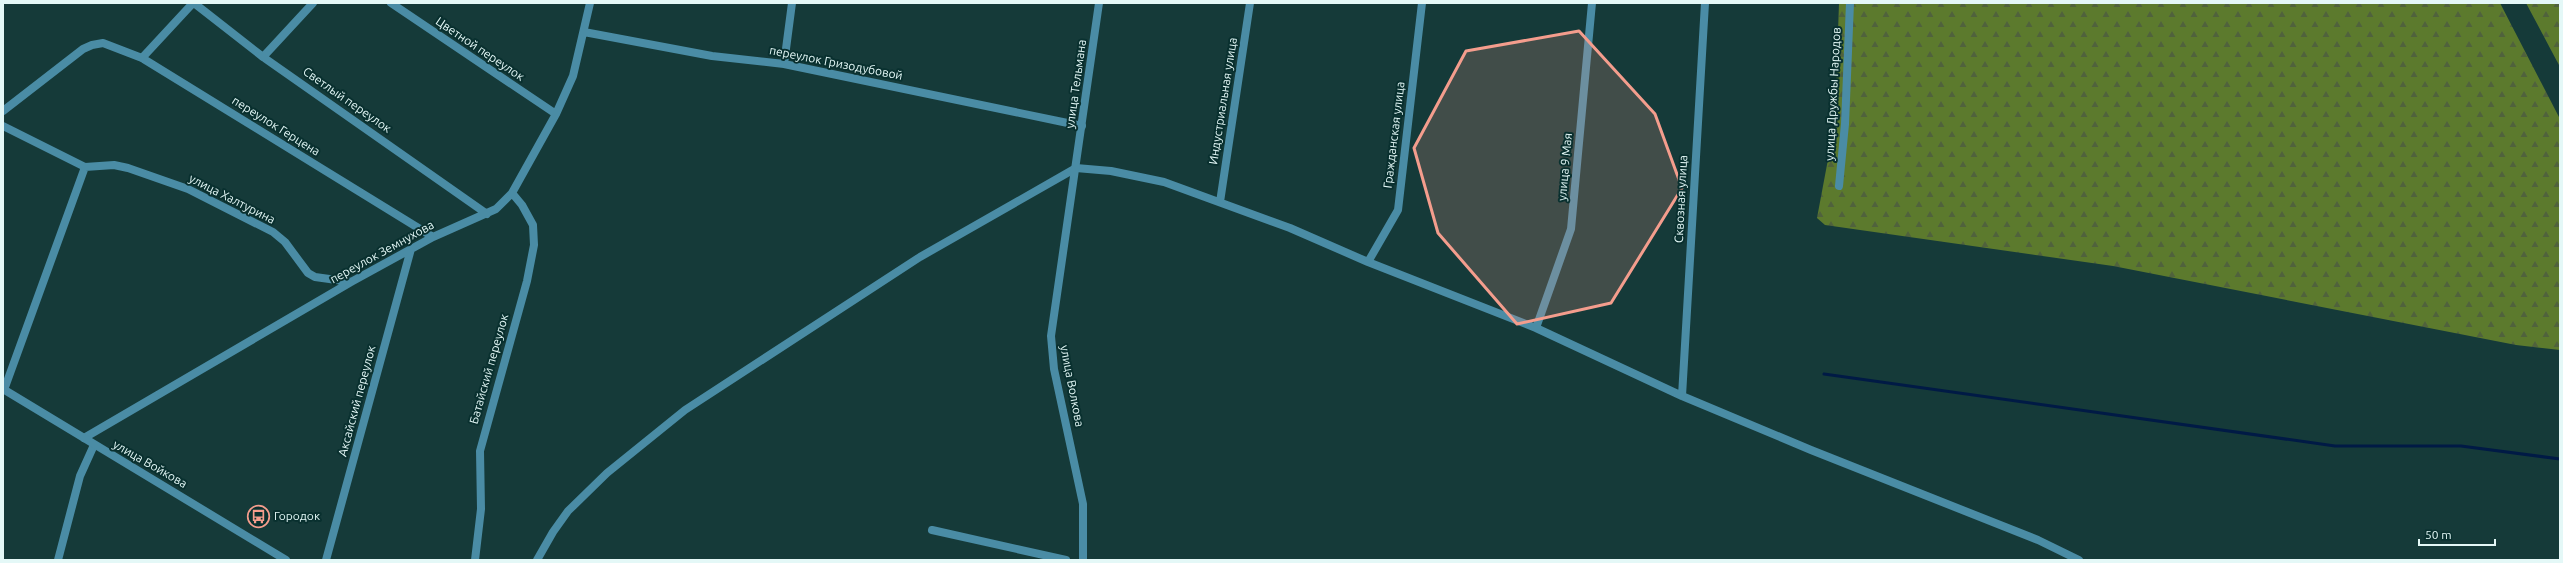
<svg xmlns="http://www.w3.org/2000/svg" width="2563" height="563" font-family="Ubuntu,sans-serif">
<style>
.forest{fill:url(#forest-firs)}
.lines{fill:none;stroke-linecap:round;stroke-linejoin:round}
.stream{stroke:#001a45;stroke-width:3}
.minor{stroke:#4a8ca5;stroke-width:8}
.tertiary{stroke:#4a8ca5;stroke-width:8}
.marked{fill:#f49d8d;fill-opacity:0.2;stroke:#f49d8d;stroke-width:3;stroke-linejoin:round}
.labels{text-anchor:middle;stroke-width:4;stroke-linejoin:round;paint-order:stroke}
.street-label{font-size:12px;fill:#e4f8f7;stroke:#09302f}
.poi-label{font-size:12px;fill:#e4f8f7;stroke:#09302f;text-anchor:start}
</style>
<defs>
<pattern id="forest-firs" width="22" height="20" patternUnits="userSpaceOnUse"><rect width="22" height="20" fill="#5c7a2d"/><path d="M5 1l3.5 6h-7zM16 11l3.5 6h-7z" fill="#50623c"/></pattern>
</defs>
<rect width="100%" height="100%" fill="#153a39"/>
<path class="forest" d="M1839 3H2500L2560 119V350L2516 345 2113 266 1825 225 1817 218 1835 122Z
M2526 3H2560V67Z"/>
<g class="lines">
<path class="stream" d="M1824 374 2335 446H2461L2560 459"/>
<path class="minor" d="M194 3 263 57 487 214
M391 3 556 114
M584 32 712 56 784 64 1082 126
M263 57 313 3
M142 58 193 3
M784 64 792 3
M3 111 83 49 92 45 103 43 142 58 433 237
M3 126 85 167 114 165 128 168 188 189 273 232 285 242 308 273 315 277 351 282
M1839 186 1845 124 1850 3
M1220 202 1250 3
M1368 262 1398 210 1422 3
M1536 328 1571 229 1592 3
M4 390 85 167
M1682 396 1705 3
M84 438 351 282 433 237 496 209 512 193 556 114 573 76 590 3
M932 530 1066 560
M58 560 80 476 94 445
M326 560 411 249
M475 560 481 509 480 451 527 281 534 245 533 225 522 205 512 193
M537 560 553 532 568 511 607 473 685 410 920 257 1076 168 1111 171 1164 182 1290 228 1368 262 1536 328 1682 396 1811 450 2038 540 2079 560"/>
<path class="tertiary" d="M3 389 286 560
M1083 560V504L1054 369 1051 336 1099 3"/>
</g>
<path class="marked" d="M1579 31 1655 114 1682 188 1611 303 1517 324 1438 233 1414 148 1466 51Z"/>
<defs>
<symbol id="bus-ring" viewBox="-11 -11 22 22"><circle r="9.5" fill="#09302f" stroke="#f49d8d" stroke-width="1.5"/><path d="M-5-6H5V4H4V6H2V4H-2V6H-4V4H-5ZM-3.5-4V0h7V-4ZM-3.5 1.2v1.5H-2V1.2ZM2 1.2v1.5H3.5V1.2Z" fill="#f49d8d"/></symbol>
</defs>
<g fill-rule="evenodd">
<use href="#bus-ring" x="246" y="504" width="25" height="25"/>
</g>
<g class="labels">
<g class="street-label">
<text transform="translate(480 49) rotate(34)" y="4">Цветной переулок</text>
<text transform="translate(836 63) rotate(11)" y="4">переулок Гризодубовой</text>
<text transform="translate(1076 84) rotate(-82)" y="4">улица Тельмана</text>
<text transform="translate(1833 94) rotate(-87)" y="4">улица Дружбы Народов</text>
<text transform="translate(347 100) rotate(35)" y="4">Светлый переулок</text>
<text transform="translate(1223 101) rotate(-81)" y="4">Индустриальная улица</text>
<text transform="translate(276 126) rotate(32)" y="4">переулок Герцена</text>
<text transform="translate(1394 135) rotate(-83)" y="4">Гражданская улица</text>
<text transform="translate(1565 167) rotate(-85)" y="4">улица 9 Мая</text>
<text transform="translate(232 199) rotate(27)" y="4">улица Халтурина</text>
<text transform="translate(1681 199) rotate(-87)" y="4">Сквозная улица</text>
<text transform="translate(382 252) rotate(-29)" y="4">переулок Земнухова</text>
<text transform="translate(489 369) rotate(-74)" y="4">Батайский переулок</text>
<text transform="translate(1072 386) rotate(79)" y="4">улица Волкова</text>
<text transform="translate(357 401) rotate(-75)" y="4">Аксайский переулок</text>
<text transform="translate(150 464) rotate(30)" y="4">улица Войкова</text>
</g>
<g class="poi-label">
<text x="274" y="520">Городок</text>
</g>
</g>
<rect width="2563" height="563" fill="none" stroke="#e4f8f7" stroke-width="8"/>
<path d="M2419 539v6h76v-6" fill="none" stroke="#e4f8f7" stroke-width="2"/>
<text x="2425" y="539" font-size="12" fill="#e4f8f7" stroke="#09302f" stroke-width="3" paint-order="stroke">50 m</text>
</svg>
